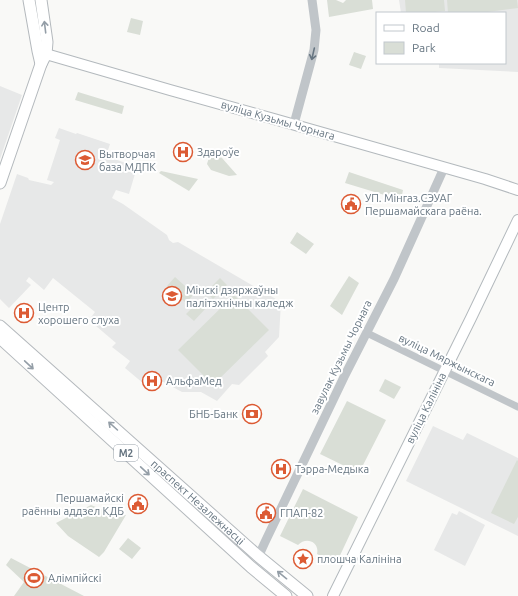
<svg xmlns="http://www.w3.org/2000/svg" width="518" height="596" font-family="Ubuntu,sans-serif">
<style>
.built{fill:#e7e8e8}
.green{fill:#d9ded6}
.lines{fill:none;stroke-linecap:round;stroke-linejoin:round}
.secondary-casing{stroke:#b3b9bd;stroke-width:12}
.primary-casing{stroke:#b4b9bd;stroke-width:13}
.minor{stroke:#c0c5c9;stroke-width:7}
.tertiary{stroke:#c0c5c9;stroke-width:9}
.secondary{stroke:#fff;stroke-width:10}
.primary{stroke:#fff;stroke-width:11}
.oneway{stroke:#949ea7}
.oneway2{stroke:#667581}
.labels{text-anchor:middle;stroke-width:4;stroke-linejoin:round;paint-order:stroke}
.shield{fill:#fff;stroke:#949ea7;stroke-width:1}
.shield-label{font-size:10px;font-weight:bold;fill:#667581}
.street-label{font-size:11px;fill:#667581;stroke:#fff}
.poi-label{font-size:11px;fill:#667581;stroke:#fff;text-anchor:start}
</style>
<rect width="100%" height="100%" fill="#f9f9f7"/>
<path class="built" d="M399 0H518V72L439 68V63H505V13H401Z
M0 86 22 95 0 159Z
M59 128 76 134 77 133 110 144 106 156 137 167 129 194 116 190 112 198 123 204 167 235 169 240 173 243 178 242 281 302 279 337 265 352 268 356 239 385 232 384 217 401 201 392H182L158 379 150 389 125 368 130 361 112 347 116 343 89 320 95 312 53 278 44 290 29 277 26 281 31 285 10 307 9 308 0 299V224L17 174 28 178 29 180 51 185 54 182 47 180 60 140 55 138Z
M433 426 463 440 467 433 518 458V536L406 481Z
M459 511 485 525 465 566 434 550 452 513 457 515Z"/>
<path class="green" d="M327 0H336L343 3 346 0H372L373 9 329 17Z
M405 0H444L445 11 425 13H406Z
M447 0H517L518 8 480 13H448Z
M131 18 143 21 140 35 127 32Z
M354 52 366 56 361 69 349 65Z
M78 92 124 106 122 114 75 100Z
M211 151 222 158 237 175 229 176 211 170 207 164Z
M161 171 198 179 189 191 159 173Z
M349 172 403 190 401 200 345 183Z
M297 232 314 244 306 254 290 243Z
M349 276 359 283 342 315 330 306Z
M175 277 194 294 186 303 167 286Z
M220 278 227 285 213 299 206 292Z
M234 295 269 330 213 385 178 350Z
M199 301 206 308 194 321 186 314Z
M385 379 401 387 394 399 379 391Z
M347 401 386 420 359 473 320 454Z
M517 460 518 461V517L514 524 491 513Z
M303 489 358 517 336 564 317 554C320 542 306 536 298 545L280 536Z
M91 505 115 515H126L104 552 99 557 68 536 56 523Z
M128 538 141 548 132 559 119 549Z
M11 558 84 596H14L24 582 6 565Z"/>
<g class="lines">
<defs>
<path id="secondary" d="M39 52 170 90 274 119 485 179 518 190
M333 596 471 318 518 220"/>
<g id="primary">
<path d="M29 0 38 51 41 64"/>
<path d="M0 183 41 64 46 54 47 42 41 0"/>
<path id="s1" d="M0 326 257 555 307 596"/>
<path d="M0 338 251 567 286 596"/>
</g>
</defs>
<use href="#secondary" class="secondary-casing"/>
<use href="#primary" class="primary-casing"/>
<path class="minor" d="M367 333 518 407"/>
<path class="tertiary" d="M294 124 314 50 316 30 312 0
M257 555 260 553 265 542 344 377 394 279 444 168"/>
<use href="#secondary" class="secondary"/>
<use href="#primary" class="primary"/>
</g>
<defs><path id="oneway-shaft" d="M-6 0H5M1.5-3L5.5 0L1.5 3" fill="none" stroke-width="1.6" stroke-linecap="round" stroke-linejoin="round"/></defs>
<g class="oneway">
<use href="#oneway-shaft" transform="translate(45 27) rotate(-97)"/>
<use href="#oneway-shaft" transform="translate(29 365) rotate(43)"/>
<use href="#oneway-shaft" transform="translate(113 426) rotate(-138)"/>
<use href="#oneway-shaft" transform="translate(145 471) rotate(43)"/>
<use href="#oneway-shaft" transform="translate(282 575) rotate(-141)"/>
</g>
<use class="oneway2" href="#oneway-shaft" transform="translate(313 54) rotate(103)"/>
<defs>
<symbol id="hospital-ring" viewBox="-11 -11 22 22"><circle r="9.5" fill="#fff" stroke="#dc5b34" stroke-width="1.5"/><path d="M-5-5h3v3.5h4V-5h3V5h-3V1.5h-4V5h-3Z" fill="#dc5b34"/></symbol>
<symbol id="university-ring" viewBox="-11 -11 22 22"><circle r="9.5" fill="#fff" stroke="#dc5b34" stroke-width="1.5"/><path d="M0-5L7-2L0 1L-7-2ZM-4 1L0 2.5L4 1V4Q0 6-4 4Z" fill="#dc5b34"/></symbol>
<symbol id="civic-ring" viewBox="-11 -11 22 22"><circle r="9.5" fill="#fff" stroke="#dc5b34" stroke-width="1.5"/><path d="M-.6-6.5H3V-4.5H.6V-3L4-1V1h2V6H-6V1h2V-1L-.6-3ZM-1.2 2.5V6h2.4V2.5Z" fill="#dc5b34"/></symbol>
<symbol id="bank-ring" viewBox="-11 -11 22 22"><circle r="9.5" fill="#fff" stroke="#dc5b34" stroke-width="1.5"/><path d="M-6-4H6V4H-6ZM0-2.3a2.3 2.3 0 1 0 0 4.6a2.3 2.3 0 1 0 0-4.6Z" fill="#dc5b34"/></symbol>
<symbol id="sight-ring" viewBox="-11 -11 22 22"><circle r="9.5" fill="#fff" stroke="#dc5b34" stroke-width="1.5"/><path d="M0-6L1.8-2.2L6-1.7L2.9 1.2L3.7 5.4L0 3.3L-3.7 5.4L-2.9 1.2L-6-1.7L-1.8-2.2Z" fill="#dc5b34"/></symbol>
<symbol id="stadium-ring" viewBox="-11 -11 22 22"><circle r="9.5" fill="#fff" stroke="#dc5b34" stroke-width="1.5"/><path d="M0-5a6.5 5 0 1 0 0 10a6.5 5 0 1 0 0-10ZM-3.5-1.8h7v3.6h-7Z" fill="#dc5b34"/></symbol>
</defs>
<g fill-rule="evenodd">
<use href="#hospital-ring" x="172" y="141" width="22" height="22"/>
<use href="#university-ring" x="74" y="149" width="22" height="22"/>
<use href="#civic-ring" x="340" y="193" width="22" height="22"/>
<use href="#university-ring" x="161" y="285" width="22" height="22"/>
<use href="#hospital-ring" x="13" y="302" width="22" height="22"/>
<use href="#hospital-ring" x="141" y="370" width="22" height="22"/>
<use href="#bank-ring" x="241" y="403" width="22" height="22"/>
<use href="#hospital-ring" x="270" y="458" width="22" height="22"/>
<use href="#civic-ring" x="127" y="493" width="22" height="22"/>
<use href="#civic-ring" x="255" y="502" width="22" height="22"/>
<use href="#sight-ring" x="292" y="548" width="22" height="22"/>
<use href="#stadium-ring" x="23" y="567" width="22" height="22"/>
</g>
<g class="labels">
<rect class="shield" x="114" y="445" width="24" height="16" rx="3"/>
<g class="shield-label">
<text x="126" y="457">М2</text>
</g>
<g class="street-label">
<text transform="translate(278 120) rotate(16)" y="4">вуліца Кузьмы Чорнага</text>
<text transform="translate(341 357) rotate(-64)" y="4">завулак Кузьмы Чорнага</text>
<text transform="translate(447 360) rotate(26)" y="4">вуліца Мяржынскага</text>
<text transform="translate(426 408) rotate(-64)" y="4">вуліца Калініна</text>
<text dy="4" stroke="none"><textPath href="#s1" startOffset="265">праспект Незалежнасці</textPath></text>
</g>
<g class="poi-label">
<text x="197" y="156">Здароўе</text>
<text x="99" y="158">Вытворчая<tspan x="99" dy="13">база МДПК</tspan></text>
<text x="365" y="202">УП. Мінгаз.СЭУАГ<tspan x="365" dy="13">Першамайскага раёна.</tspan></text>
<text x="186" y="294">Мінскі дзяржаўны<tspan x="186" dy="13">палітэхнічны каледж</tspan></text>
<text x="38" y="311">Центр<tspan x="38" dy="13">хорошего слуха</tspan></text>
<text x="166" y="385">АльфаМед</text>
<text x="238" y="418" text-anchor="end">БНБ-Банк</text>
<text x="295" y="473">Тэрра-Медыка</text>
<text x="124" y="502" text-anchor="end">Першамайскі<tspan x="124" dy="13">раённы аддзел КДБ</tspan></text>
<text x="280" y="517">ГПАП-82</text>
<text x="317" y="563">плошча Калініна</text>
<text x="48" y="582">Алімпійскі</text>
</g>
</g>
<rect x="376" y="12" width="130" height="52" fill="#ffffff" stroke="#c2c8cd"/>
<rect x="384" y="25" width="20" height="6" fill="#ffffff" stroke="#c2c8cd"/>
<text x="412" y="32" font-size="12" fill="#667581">Road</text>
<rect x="384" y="42" width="20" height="12" fill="#d9ded6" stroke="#c2c8cd"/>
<text x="412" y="52" font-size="12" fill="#667581">Park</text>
</svg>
